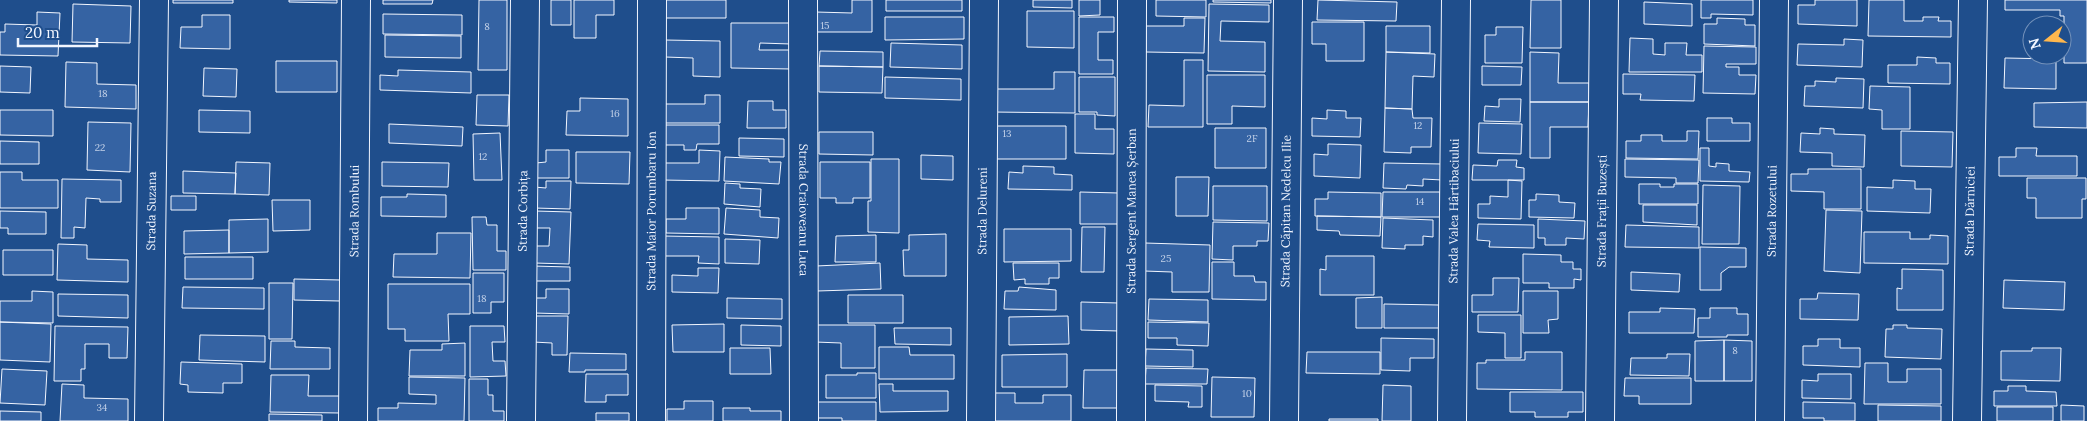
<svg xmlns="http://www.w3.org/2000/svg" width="2087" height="421" font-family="Lora,serif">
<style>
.building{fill:#3563a3;stroke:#f2f6ff}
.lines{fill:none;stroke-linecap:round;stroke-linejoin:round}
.minor-casing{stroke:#f2f6ff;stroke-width:30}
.minor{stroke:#1f4e8c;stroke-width:28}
.labels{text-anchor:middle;stroke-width:4;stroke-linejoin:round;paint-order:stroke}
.number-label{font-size:10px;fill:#c3d1e8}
.street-label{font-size:12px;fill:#f2f6ff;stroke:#1f4e8c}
</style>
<rect width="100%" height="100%" fill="#1f4e8c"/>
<path class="building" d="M173 0H233V3H173Z
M289 0H337V3L289 2Z
M383 0H433L432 4H383Z
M479 0H507V70H478Z
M551 0H571V25H551Z
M574 0H614V15H596V38H574Z
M663 0H726V18H664Z
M852 0H872V32H816V12L852 13Z
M886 0H962V11H886Z
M1033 0H1072V8L1033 7Z
M1079 0H1100V15L1079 16Z
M1156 0H1206V17L1156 16Z
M1213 0H1271V3L1213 2Z
M1318 0 1397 2 1396 21 1317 20Z
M1531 0H1561V48H1530Z
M1701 0H1753V15L1711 14V18H1701Z
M1815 0H1857V26L1798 24V5H1815Z
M1869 0H1904V21H1923V17H1939L1938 21H1951V37L1868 36Z
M2005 0H2087V63H2064V16H2060V10H2005Z
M1644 2 1692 4V26L1644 24Z
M73 4 131 6 130 43 72 42Z
M1209 4 1269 5V22L1221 21 1220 41 1265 42V72L1208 71Z
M1027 11H1074V48L1027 47Z
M37 12 60 13 58 56 0 55V32H5V24L37 25Z
M383 14 462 15V35L383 34Z
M202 15H230V49L180 48 181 27H202Z
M885 17H964V39L885 40Z
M1079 17H1114V32H1098V60H1113V74H1079Z
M1184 18H1205L1204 53 1146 52V26H1184Z
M1717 18 1745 19V25H1755V46L1704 44V24H1717Z
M1312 22H1364V61H1326V44H1312Z
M731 23H791V44L760 43 759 50H792V69L731 68Z
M1386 26H1430V53L1386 52Z
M1496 27H1523L1522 63H1485V35H1496Z
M385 35 461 36V58L385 57Z
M1630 38 1653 39V54L1665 55V43H1687L1686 55H1702V72H1629Z
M1844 39 1863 40 1862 67 1797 65 1798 44 1844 45Z
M665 40 720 41V77L693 76V58L665 57Z
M891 43 962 45V69L890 67Z
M1704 46 1756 47V64H1726V67H1739V75H1756L1755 94 1703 93Z
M820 51 883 52V67L819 66Z
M1386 52 1435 54 1434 77 1413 76 1412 109 1385 108Z
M1530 52 1559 53 1558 83H1589V102H1530Z
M1917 57 1936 58V63H1950V84L1888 83V65H1917Z
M2005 58 2056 59V89L2004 88Z
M1184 60H1203V127H1148L1149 105 1184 106Z
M276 61H337V92H276Z
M66 62 97 63V84L136 85V109L65 107Z
M0 66 31 67 30 93 0 92Z
M819 66 883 67 882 93 819 92Z
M1482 66 1522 67 1521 85H1482Z
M204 68 237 69 236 97 203 96Z
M398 70 471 72V93L380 90V75L398 76Z
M1054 72H1075V113L992 112 993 89H1054Z
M1623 74 1695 75 1694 101 1640 100 1641 94H1623Z
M1207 75H1265V107L1232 106V124H1207Z
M885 77 961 79V100L885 98Z
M1079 77H1115V116L1097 115V112H1079Z
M1836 78 1864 79 1863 108 1804 106 1805 86H1815V81L1836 82Z
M1870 86 1910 87V129H1882V110L1869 109Z
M477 95H509L508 126 476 125Z
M705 95H720V123H663V104H705Z
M580 98 628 99V136L566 135 567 111H580Z
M1499 99H1521L1520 122 1484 121 1485 106 1499 107Z
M748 101H773V110H786V128H747Z
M1530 102H1589L1588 127H1550V158H1530Z
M2087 102V128L2034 127V103Z
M1385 108 1412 109 1413 118H1432L1431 147H1411V153L1384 152Z
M0 110H53V136L0 135Z
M199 110 250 111V133L199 132Z
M1327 110 1346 111V118H1361L1360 137 1312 136V118L1327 119Z
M1075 114H1095V129H1114V154L1075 153Z
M1707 118H1732V123H1750V141H1707Z
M88 122 131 123 130 172 87 170Z
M1479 123 1522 124 1521 154 1478 153Z
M389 124 463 127 462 146 389 143Z
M663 125H719V144H697L696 150H684V145H664Z
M996 126H1066V159H996Z
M1215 128H1266V168H1215Z
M1820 128 1834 129V134L1865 135 1864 167 1832 166V153L1800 152 1801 133 1820 134Z
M1687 131H1699L1698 159 1626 158V141H1641V135H1662V141H1687Z
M1901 131 1953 132 1952 167 1901 166Z
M819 132H873V155L819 154Z
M500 133 502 180H474L473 134Z
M739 138 784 139V157L739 156Z
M0 141 39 142V164H0Z
M1328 144 1361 145 1360 178 1314 176V154L1328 155Z
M1700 148H1709V166L1716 167V163L1729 164V171L1750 172 1749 182 1700 181Z
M2016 148H2037L2036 156H2077V176H1999V157H2016Z
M546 150H569V178H536V163L546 162Z
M699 150 720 151 719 181 662 180V163H699Z
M576 152H630L629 184 576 183Z
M921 155 953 156V180L921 179Z
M725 157 769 159V162H781L779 184 724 181Z
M871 159H899V233L868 232V201H871Z
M1625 159 1699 160 1698 183H1676V178L1625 177Z
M1498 160H1517L1516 167 1524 168V180H1472L1473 165 1497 166Z
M236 162 270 163 269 195 235 194Z
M382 162 449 163 448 187 382 186Z
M820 162H870V198H853V203H836V198H820Z
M1384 163 1442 164V180L1423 179V186L1407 185 1406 189 1383 188Z
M1023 166 1054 167V174L1072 175V190L1008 189 1009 172 1023 173Z
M1808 169H1861V209H1824V192L1791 191V174H1808Z
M183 171 236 173 235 194 183 193Z
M0 172H22V180H58V208H0Z
M1176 177H1209L1208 216H1176Z
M2027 178H2086V199H2082V218H2036V198H2027Z
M62 179 121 180V202H100V199L86 198 85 228 74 227V238H61Z
M1508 180 1522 181 1521 219 1478 218V204H1490V196L1508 197Z
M1893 180 1915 181V189H1931L1930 213 1867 211V187L1893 188Z
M546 181H571L570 209 534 208V187L546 188Z
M725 183 740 184V188L761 189 760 207 724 204Z
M1639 184H1660V187H1674V184H1698V204H1639Z
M1703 185 1740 186 1739 244H1702Z
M1213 186H1267V221L1213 220Z
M1080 192 1119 193V224H1080Z
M1328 192 1381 193V217L1315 216V199H1328Z
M1383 192H1440V217H1382Z
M407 194 446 195V217L381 216V197H407Z
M1536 194 1559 195V202L1575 203 1574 218 1529 217V200H1536Z
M171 196H196V210H171Z
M272 200H310V230L273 231Z
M1643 205H1697V225L1643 222Z
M686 208H719V234L666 233V219H686Z
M726 208 760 210V217L779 218 778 238 724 234Z
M1826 210 1862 211 1860 273 1824 271Z
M0 211 46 212V234H8V228H0Z
M535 211 571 212 569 264 534 263V246H549L550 228H535Z
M1317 216 1381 217 1380 236 1340 235 1339 231 1317 230Z
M472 217H486L487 225H497V251H506V270H473Z
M1383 218 1433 220V237L1423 236V245H1405V249L1382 248Z
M268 219V252L229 253V220Z
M1538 219 1585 221 1584 239 1566 238V245H1545V238H1538Z
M1213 222 1269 223 1268 241H1257V246H1233V260L1212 259Z
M1478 224 1534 225V248L1489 247 1490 241 1477 240Z
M1626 225 1699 227V248L1625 247Z
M1082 227H1105L1104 272H1081Z
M1004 229H1071V261L1004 262Z
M229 230V253L184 254V231Z
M1864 232H1910V239H1930V235L1948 236V264L1864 263Z
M437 233H471L470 278 393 277 394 254H437Z
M946 234V276H904L903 250H909V235Z
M876 235V262H835L836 236Z
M663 236 719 237V264L698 263 699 256H663Z
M725 239 760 240 759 264 725 263Z
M1145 243 1210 245 1209 292H1172V272L1144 271Z
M58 244 87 245V259L128 260V282L57 280Z
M1700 247 1746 248V267H1729L1721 273V290H1700Z
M3 250H53V275H3Z
M1523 254 1561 255V262H1573V269H1581V280L1574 279V288H1549V283H1523Z
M1326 256H1374V295H1320V269L1326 270Z
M185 257H253V279H185Z
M1212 262H1234V276H1254L1255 282H1266V300L1212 299Z
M880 263 881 289 817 291 816 266Z
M1013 263H1059V278H1049V284H1025V279L1014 280Z
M533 266 570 267V281H533Z
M698 268H719L718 293 672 292V275L698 276Z
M1902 269 1943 270V310H1897V288L1902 289Z
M1631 272 1680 274 1679 292 1631 290Z
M473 273H504V302H491V313H473Z
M1493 278H1519L1518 312H1472V295H1493Z
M294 279 341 280 340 301 294 300Z
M2004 280 2065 282 2064 310 2003 308Z
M269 283H293L292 339H269Z
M388 284H470V314H448L449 341H405V329H388Z
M183 287 264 288V309L182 308Z
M1019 287 1056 290V310L1004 309 1005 291H1018Z
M546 289H569V314L534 313V298H546Z
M32 291 53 292V323L0 322V301H32Z
M1523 291H1558V319L1548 320 1549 333H1523Z
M1818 293 1859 294 1858 320 1800 319V299H1817Z
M58 294 128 295V318L58 316Z
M848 295H903V323H848Z
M1382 297V328H1356V298Z
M727 298 782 299V319L727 318Z
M1149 299 1208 300V322L1148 320Z
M1081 302 1119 303V331L1081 330Z
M1384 304 1439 305V328H1384Z
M1660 308 1695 309 1694 333H1629V312H1660Z
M1710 308H1737V314H1748V335H1727V337H1698V318H1710Z
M1478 315H1521V358H1505V333L1478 332Z
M533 316H568L567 355H552V343L533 342Z
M1068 316 1069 344 1009 345V317Z
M0 322 51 324 50 362 0 360Z
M1148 322 1209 323 1208 346 1177 345V338H1148Z
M724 324V352H673L672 325Z
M741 325 781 326V346L741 345Z
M816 325H875V368H841V343L815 342Z
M1893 325H1907V328L1942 329 1941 359 1885 357 1886 329H1893Z
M55 326 128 327 127 358H109V344H85V369H81V381H54Z
M470 326H504L505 342H492L493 361H505L506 376 470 377Z
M894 328H951V345L895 344Z
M200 335 265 336V362L199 360Z
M1381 338 1434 339V358H1410V371L1381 370Z
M1818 339H1840V348H1860V367L1803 365V346H1818Z
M1724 340V381H1695V341Z
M1724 340 1752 341V381H1724Z
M271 341H295V347L330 348V369H270Z
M465 343V376H409L410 350H442V344Z
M879 347H909L910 355H954V379H879Z
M730 348H770L771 374H730Z
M2032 348H2061L2060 381 2001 380V351H2032Z
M1146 349 1193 350V367L1145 366Z
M1307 352H1380V374L1306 373Z
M1525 352H1562V390L1477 389V363H1486V360H1525Z
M570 353 626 354V370H585V372H569Z
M1067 354V387H1002V355Z
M1667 354H1690L1689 376 1630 375 1631 358H1667Z
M181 362 242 364V383H223V393L188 392V385L180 384Z
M1865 363H1888V382H1907V369H1941V404H1864Z
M1146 368 1208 369 1207 384H1145Z
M2 369 47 371 45 405 0 403Z
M1084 370H1120V408H1083Z
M857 373H876V398H826V375H857Z
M586 374H628V395H606V402H585Z
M1818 374H1851V399L1802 398V380L1818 381Z
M271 375H309L308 396H340V413L270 412Z
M409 377 465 378 464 421H378V408H398V403L436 404V395L409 394Z
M1212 377 1255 378 1254 417H1211Z
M1625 378H1691V404H1639V396H1624Z
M469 379H488V395H493V411H504V421H469Z
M62 384 84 385V398L128 399V421H60Z
M879 384H893V391H948V411L880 412Z
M1155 385 1202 386V407H1188L1189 402 1155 401Z
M1383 385 1411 386V421H1382Z
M2008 386H2026V391L2056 392 2057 406H1994V391H2008Z
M1510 392H1583V412H1568V417H1535V412H1510Z
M995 393H1015V403H1043V395H1071V421H995Z
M684 401H713V421H667V409H684Z
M814 402H876V421H842V418H814Z
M1803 402 1855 403V421H1824V418H1803Z
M1878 405 1941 406V421H1878Z
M2061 405 2084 406V421H2061Z
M1997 407H2053V421H1997Z
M723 408H750V411H781V421H723Z
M0 411 41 412V421H0Z
M596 413H629V421H596Z
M269 414 322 415V421H269Z
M1329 419H1378V421H1329Z"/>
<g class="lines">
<defs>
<g id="minor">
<path id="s1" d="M803 0 804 421"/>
<path id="s2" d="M149 421 154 0"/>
<path id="s3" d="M353 421 356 0"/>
<path id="s4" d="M521 421 525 0"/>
<path id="s5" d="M651 421 652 0"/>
<path id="s6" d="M981 421 984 0"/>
<path id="s7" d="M1131 421 1132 0"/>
<path id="s8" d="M1284 421 1288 0"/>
<path id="s9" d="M1452 421 1456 0"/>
<path id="s10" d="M1600 421 1604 0"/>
<path id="s11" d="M1770 421 1774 0"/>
<path id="s12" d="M1967 421 1973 0"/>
</g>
</defs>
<use href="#minor" class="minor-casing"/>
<use href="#minor" class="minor"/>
</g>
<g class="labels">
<g class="number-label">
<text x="825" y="29">15</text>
<text x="487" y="30">8</text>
<text x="103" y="97">18</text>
<text x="615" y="117">16</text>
<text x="1418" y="129">12</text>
<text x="1007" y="137">13</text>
<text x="1252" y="142">2F</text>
<text x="100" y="151">22</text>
<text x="483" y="160">12</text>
<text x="1420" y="205">14</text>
<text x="1166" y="262">25</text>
<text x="482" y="302">18</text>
<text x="1735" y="354">8</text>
<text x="1247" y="397">10</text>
<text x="102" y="411">34</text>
</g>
<g class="street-label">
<text dy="4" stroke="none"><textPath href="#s2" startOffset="210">Strada Suzana</textPath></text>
<text dy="4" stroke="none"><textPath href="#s3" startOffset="210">Strada Rombului</textPath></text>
<text dy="4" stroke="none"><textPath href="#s4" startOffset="210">Strada Corbița</textPath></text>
<text dy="4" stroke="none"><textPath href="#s5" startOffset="210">Strada Maior Porumbaru Ion</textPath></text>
<text dy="4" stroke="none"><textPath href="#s6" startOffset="210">Strada Delureni</textPath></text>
<text dy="4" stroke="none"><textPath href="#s7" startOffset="210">Strada Sergent Manea Șerban</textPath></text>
<text dy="4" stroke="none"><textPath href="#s8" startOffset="210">Strada Căpitan Nedelcu Ilie</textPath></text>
<text dy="4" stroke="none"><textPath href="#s10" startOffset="210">Strada Frații Buzești</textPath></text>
<text dy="4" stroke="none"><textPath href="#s11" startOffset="210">Strada Rozetului</textPath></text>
<text dy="4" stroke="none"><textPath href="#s1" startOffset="210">Strada Craioveanu Luca</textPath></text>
<text dy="4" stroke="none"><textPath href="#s9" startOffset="210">Strada Valea Hârtibaciului</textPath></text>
<text dy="4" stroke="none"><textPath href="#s12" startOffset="210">Strada Dărniciei</textPath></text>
</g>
</g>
<g transform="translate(2047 40) rotate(253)"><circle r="24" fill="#1f4e8c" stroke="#7391ba"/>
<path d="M0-4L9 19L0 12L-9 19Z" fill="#ffb74d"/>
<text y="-8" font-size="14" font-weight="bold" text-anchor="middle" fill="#f2f6ff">N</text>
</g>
<path d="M18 38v8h79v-8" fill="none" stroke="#f2f6ff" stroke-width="2.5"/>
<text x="25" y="38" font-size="15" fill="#f2f6ff" stroke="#1f4e8c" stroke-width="4" paint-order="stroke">20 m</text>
</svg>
